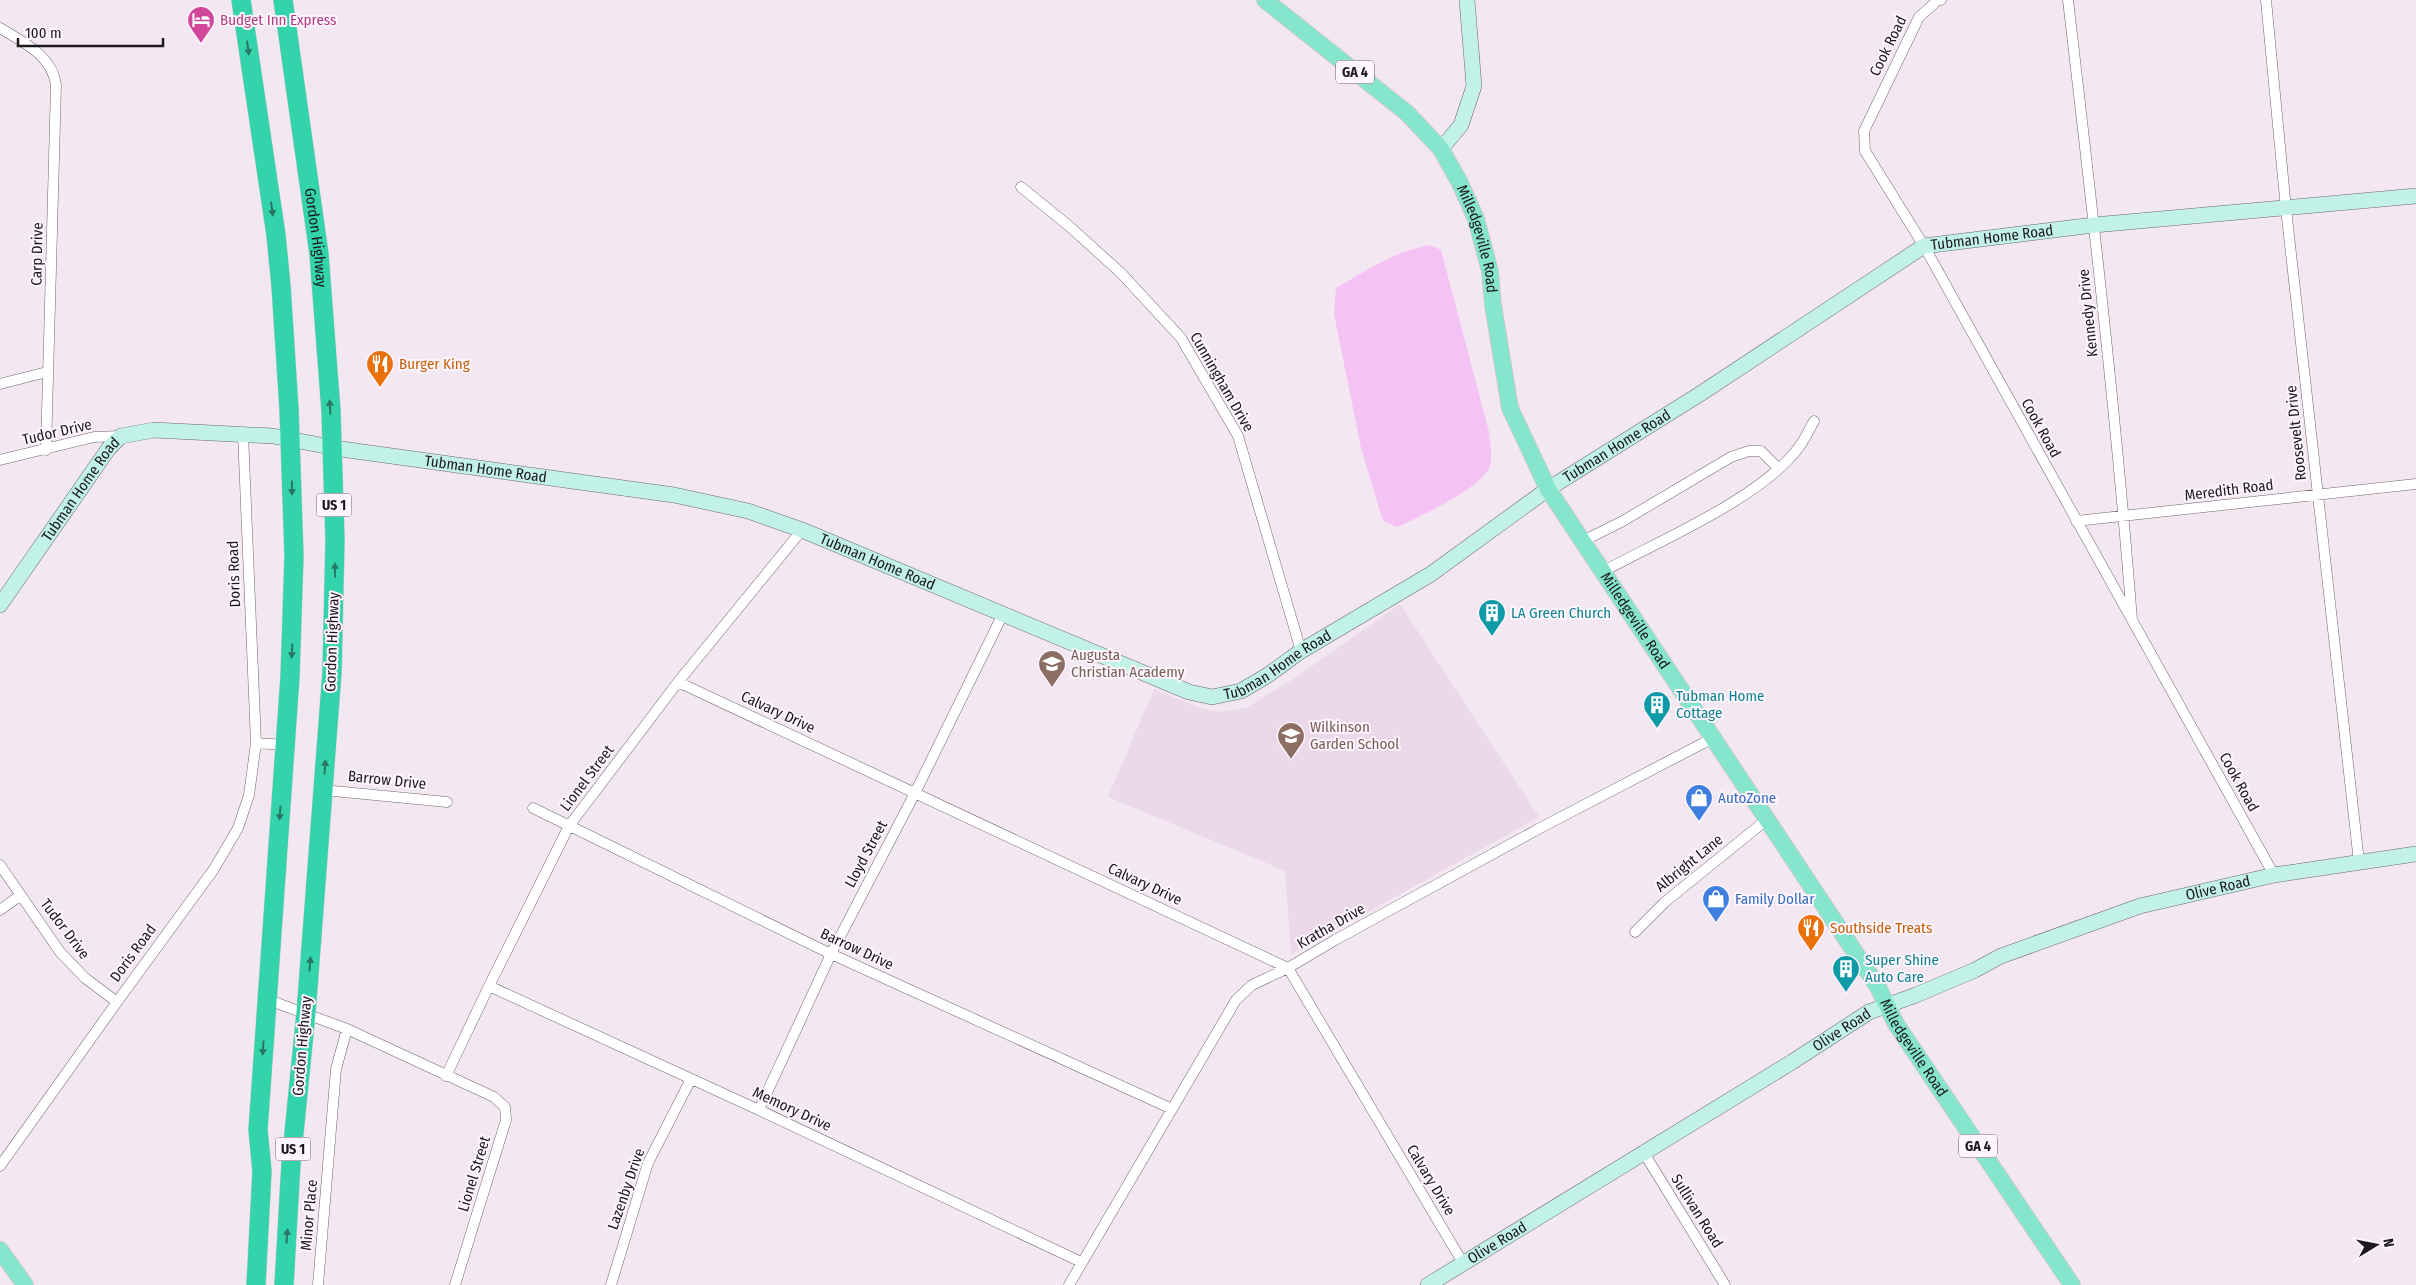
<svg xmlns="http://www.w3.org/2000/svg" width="2416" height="1285" font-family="'Fira Sans Condensed',sans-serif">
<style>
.built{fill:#ebd9ea}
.pitch{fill:#f4c2f4}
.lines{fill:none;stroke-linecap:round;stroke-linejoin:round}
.street-casing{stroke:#70666f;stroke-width:11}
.secondary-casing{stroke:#70666f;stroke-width:16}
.primary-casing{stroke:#cdcccd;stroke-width:18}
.highway-casing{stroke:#cdcccd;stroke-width:20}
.street{stroke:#fff;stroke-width:10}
.secondary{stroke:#c2f2e6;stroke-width:15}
.primary{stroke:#85e5cd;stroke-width:16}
.highway{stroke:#33d3ac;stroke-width:19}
.oneway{fill:#287664}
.labels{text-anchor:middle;stroke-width:4;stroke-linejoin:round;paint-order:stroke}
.shield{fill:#fef5fe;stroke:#605a60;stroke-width:1}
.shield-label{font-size:14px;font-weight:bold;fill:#1c181c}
.hotel-label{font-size:15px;fill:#b23c85;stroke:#fef5fe;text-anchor:start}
.street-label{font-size:15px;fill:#1c181c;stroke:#fef5fe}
.food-label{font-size:15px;fill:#c56008;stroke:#fef5fe;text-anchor:start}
.culture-label{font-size:15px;fill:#0d838f;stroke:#fef5fe;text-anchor:start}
.education-label{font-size:15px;fill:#785e54;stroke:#fef5fe;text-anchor:start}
.shop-label{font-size:15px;fill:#366cbe;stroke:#fef5fe;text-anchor:start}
</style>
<rect width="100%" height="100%" fill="#f3e7f2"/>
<path class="built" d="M1400 604 1539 817 1291 955 1285 871 1108 797 1154 689 1197 707 1219 712 1246 708 1295 678Z"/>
<path class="pitch" d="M1430 245 1441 250 1489 432C1490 445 1494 458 1488 470 1478 489 1418 518 1397 527L1383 521 1361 448 1334 314 1336 288C1366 271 1395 251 1430 245Z"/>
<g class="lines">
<defs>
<path id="street" d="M1941 0 1937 1 1919 17 1864 131 1865 151 1924 246 2274 875
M2068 0C2092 206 2116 413 2132 620
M2266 0 2286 209 2359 862
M0 28C24 43 52 55 56 85L46 450
M1021 187 1069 226 1121 273 1181 338 1238 436 1301 651
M0 384 47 372
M0 460 94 437 121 436
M2076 521 2416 484
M1583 541 1623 521 1731 457 1749 451H1761L1778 468
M1604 571C1659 541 1763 497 1799 447 1805 439 1809 430 1814 421
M678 682 1288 968 1463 1263
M256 743 285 745
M323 790 447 802
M533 808 831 954 1172 1109
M0 865 60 952 85 978 117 1002
M0 910 21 895
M1635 932 1665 902 1765 821
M489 986 759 1110 1081 1262
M266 999 347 1029 494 1097 505 1107 506 1120 455 1285
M446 1076 489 986 569 826 678 682 802 530
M759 1110 831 954 915 793 1003 614
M1644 1153 1725 1285
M0 1166 117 1002 214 869 238 828 249 795 256 743 243 434
M318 1285 336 1069 347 1029
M611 1285 648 1163 691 1079
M1069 1285 1236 1000 1252 985 1288 968 1335 940 1542 827 1713 738"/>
<g id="secondary">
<path d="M1441 149 1461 125 1474 86 1467 0"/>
<path id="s1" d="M0 605 109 448 121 436 154 430 273 436 341 449 674 495 748 511 802 530 1189 692 1212 697 1241 691 1268 675 1301 651 1431 574 1548 489 1700 394 1924 246 2094 225 2416 196"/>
<path id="s2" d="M1428 1285 1792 1062 1869 1012 1916 995 1975 970 2001 956 2140 906 2274 875 2416 854"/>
</g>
<g id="primary">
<path id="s3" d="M1265 0 1407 113 1441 149 1460 183 1476 219 1490 271 1493 305 1510 408 1548 489 1878 987 1896 1024 2072 1285"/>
<path d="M0 1250 25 1285"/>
</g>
<g id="highway">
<path d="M241 0 276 235 281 286 289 409 294 556 290 677 258 1130 262 1171 256 1285"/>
<path id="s4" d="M283 0 319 254 331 411 335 540 332 672 306 1013 291 1163 284 1285"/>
</g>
</defs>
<use href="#street" class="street-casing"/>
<use href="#secondary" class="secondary-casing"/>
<use href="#primary" class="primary-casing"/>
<use href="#highway" class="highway-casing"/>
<use href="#street" class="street"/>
<use href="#secondary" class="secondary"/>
<use href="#primary" class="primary"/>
<use href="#highway" class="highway"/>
</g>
<defs><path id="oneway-solid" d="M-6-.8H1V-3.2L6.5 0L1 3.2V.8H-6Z" transform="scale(1.25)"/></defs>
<g class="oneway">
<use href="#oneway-solid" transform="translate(248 48) rotate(82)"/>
<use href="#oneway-solid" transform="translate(272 209) rotate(82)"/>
<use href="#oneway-solid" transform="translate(330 407) rotate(-93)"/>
<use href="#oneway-solid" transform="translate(292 488) rotate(89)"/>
<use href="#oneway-solid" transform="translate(335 570) rotate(-90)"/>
<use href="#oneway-solid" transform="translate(292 651) rotate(93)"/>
<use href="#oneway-solid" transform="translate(325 767) rotate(-86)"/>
<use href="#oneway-solid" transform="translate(280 813) rotate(94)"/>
<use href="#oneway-solid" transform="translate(310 964) rotate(-85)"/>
<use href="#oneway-solid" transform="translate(263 1048) rotate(94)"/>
<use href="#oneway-solid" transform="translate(287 1236) rotate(-86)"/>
</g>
<defs>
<symbol id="hotel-pin" viewBox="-11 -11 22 30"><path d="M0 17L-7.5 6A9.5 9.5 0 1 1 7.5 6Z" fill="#d1479c" stroke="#fef5fe"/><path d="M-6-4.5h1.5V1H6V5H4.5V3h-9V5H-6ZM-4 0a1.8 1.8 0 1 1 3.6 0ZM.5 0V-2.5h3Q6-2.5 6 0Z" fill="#fff"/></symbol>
<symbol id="restaurant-pin" viewBox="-11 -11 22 30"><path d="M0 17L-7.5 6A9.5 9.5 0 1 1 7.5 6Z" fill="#e8710a" stroke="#fef5fe"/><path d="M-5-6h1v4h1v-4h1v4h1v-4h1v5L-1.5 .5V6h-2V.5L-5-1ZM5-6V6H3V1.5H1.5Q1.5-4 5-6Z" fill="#fff"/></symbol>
<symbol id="building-pin" viewBox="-11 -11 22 30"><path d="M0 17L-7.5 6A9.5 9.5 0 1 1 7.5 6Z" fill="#0f9aa8" stroke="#fef5fe"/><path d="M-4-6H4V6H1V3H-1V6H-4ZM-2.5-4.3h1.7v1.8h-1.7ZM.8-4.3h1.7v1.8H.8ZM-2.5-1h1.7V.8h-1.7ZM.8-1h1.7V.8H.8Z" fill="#fff"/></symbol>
<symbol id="school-pin" viewBox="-11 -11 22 30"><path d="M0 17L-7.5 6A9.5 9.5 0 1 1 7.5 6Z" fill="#8d6e63" stroke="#fef5fe"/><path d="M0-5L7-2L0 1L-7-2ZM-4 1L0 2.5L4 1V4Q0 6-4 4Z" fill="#fff"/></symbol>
<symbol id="shop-pin" viewBox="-11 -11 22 30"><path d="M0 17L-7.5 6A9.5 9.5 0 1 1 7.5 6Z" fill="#3f7fe0" stroke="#fef5fe"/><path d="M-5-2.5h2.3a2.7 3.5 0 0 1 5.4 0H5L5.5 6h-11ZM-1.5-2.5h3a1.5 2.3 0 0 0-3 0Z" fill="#fff"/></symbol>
</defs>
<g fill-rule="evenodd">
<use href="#hotel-pin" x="185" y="4" width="32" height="43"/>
<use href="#restaurant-pin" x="364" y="348" width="32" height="43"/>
<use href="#building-pin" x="1476" y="597" width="32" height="43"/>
<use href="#school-pin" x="1036" y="648" width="32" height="43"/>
<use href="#building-pin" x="1641" y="689" width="32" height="43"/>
<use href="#school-pin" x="1275" y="720" width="32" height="43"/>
<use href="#shop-pin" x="1683" y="782" width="32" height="43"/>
<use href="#shop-pin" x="1700" y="883" width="32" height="43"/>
<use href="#restaurant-pin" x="1795" y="912" width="32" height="43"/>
<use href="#building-pin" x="1830" y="953" width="32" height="43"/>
</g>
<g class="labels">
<g class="shield">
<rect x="1336" y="60.5" width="38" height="23" rx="4"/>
<rect x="316.5" y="493.5" width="35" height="23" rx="4"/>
<rect x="1959" y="1134.5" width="38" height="23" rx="4"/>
<rect x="275.5" y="1137.5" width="35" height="23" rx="4"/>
</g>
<g class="shield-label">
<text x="1355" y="77">GA 4</text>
<text x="334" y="510">US 1</text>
<text x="1978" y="1151">GA 4</text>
<text x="293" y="1154">US 1</text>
</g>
<g class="hotel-label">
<text x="220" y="25">Budget Inn Express</text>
</g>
<g class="street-label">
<text transform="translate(1888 46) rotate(-64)" y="5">Cook Road</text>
<text dy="5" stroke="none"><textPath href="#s4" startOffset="240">Gordon Highway</textPath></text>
<text dy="5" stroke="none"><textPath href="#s1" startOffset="2256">Tubman Home Road</textPath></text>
<text dy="5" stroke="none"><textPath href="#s3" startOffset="329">Milledgeville Road</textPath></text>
<text transform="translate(37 254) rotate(-89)" y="5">Carp Drive</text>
<text transform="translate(2088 313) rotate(-96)" y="5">Kennedy Drive</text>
<text transform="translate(1222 382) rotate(60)" y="5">Cunningham Drive</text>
<text transform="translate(2041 428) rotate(61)" y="5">Cook Road</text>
<text transform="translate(57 432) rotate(-13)" y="5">Tudor Drive</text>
<text transform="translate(2296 433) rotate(-96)" y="5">Roosevelt Drive</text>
<text dy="5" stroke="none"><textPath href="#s1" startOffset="1821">Tubman Home Road</textPath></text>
<text dy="5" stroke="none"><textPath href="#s1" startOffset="576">Tubman Home Road</textPath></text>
<text transform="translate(2229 490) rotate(-7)" y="5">Meredith Road</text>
<text dy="5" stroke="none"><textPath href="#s1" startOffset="141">Tubman Home Road</textPath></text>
<text dy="5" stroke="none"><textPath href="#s1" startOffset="981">Tubman Home Road</textPath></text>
<text transform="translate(234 574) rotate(-92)" y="5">Doris Road</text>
<text dy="5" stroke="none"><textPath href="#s3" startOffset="749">Milledgeville Road</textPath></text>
<text transform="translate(332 642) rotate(-88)" y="5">Gordon Highway</text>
<text dy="5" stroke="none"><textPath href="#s1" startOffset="1416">Tubman Home Road</textPath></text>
<text transform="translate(778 712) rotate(25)" y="5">Calvary Drive</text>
<text transform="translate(587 778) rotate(-53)" y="5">Lionel Street</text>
<text transform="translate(387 780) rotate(6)" y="5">Barrow Drive</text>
<text transform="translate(2239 782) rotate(61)" y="5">Cook Road</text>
<text transform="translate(866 854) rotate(-62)" y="5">Lloyd Street</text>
<text transform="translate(1689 863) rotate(-39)" y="5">Albright Lane</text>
<text transform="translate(1145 884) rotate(25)" y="5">Calvary Drive</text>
<text dy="5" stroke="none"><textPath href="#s2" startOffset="890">Olive Road</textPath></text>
<text transform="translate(1331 926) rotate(-30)" y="5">Kratha Drive</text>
<text transform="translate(65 929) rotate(53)" y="5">Tudor Drive</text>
<text transform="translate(857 949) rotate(25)" y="5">Barrow Drive</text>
<text transform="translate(133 953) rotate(-54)" y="5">Doris Road</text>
<text dy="5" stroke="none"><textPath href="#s2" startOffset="486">Olive Road</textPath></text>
<text transform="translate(302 1046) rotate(-85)" y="5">Gordon Highway</text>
<text dy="5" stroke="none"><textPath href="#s3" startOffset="1259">Milledgeville Road</textPath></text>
<text transform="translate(792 1109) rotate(25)" y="5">Memory Drive</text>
<text transform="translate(474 1174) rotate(-73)" y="5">Lionel Street</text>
<text transform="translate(1431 1180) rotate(59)" y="5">Calvary Drive</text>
<text transform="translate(626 1189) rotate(-71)" y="5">Lazenby Drive</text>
<text transform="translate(1697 1211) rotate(58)" y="5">Sullivan Road</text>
<text transform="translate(309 1215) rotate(-85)" y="5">Minor Place</text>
<text dy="5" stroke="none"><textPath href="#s2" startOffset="81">Olive Road</textPath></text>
</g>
<g class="food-label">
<text x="399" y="369">Burger King</text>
<text x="1830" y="933">Southside Treats</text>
</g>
<g class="culture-label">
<text x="1511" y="618">LA Green Church</text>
<text x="1676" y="701">Tubman Home<tspan x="1676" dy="17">Cottage</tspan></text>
<text x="1865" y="965">Super Shine<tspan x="1865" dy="17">Auto Care</tspan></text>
</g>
<g class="education-label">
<text x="1071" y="660">Augusta<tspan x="1071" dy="17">Christian Academy</tspan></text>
<text x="1310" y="732">Wilkinson<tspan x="1310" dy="17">Garden School</tspan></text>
</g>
<g class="shop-label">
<text x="1718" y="803">AutoZone</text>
<text x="1735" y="904">Family Dollar</text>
</g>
</g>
<g transform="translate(2376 1245) rotate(80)" stroke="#fef5fe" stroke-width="4" paint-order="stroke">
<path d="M0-4L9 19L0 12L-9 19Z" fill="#1c181c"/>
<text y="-8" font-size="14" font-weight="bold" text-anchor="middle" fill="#1c181c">N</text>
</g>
<path d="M18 38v8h145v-8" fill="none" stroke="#1c181c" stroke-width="2.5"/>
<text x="25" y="38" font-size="15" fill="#1c181c" stroke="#fef5fe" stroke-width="4" paint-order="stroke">100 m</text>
</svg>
